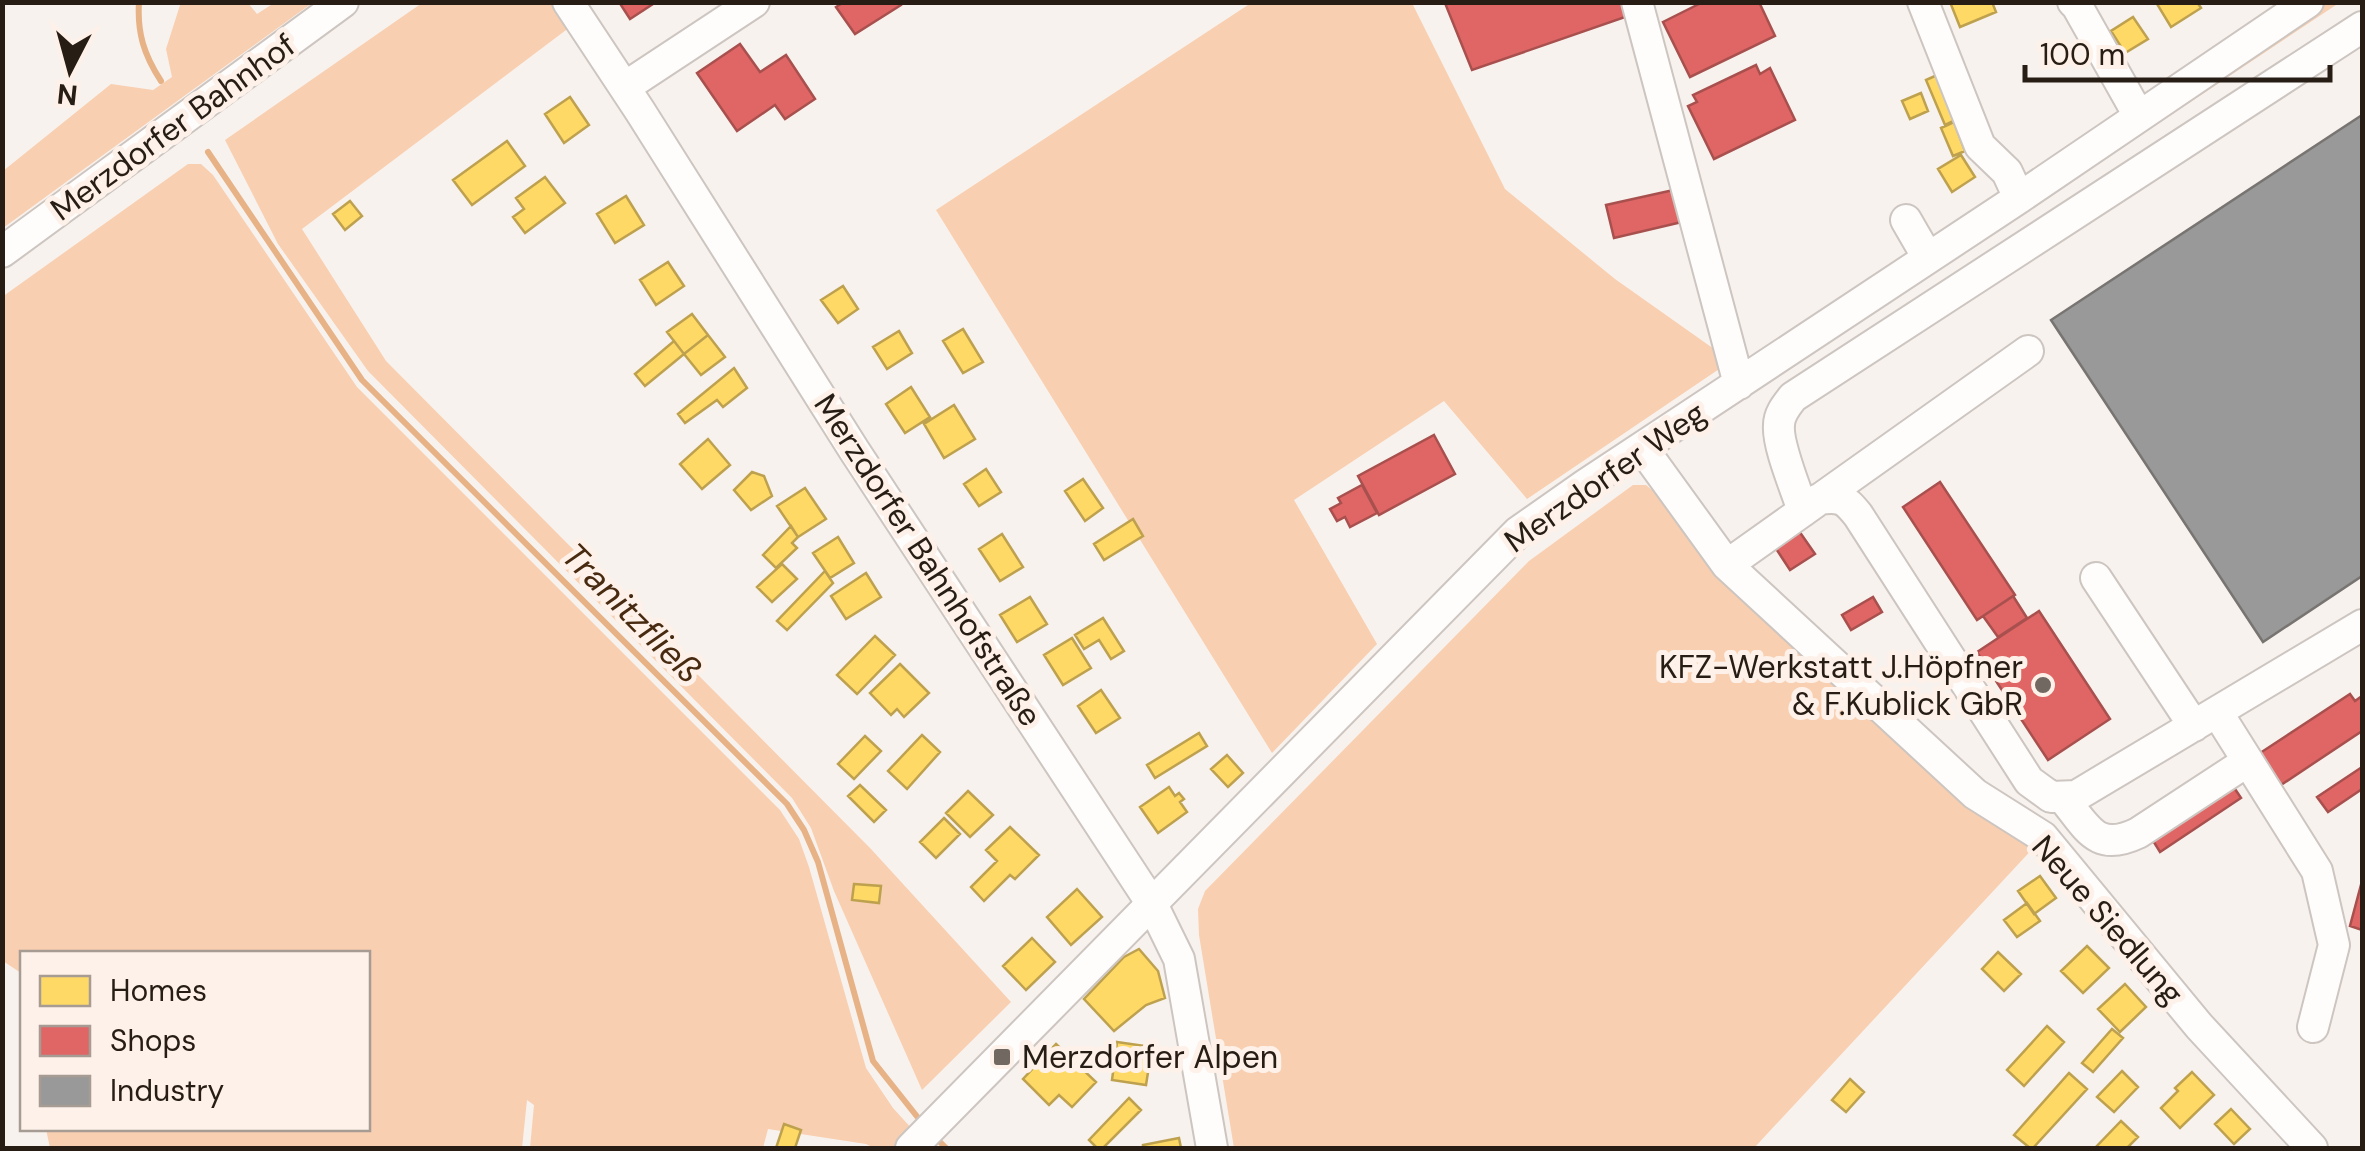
<svg xmlns="http://www.w3.org/2000/svg" width="2365" height="1151" font-family="'DM Sans',sans-serif">
<style>
.green{fill:#f8cfb0}
.homes{fill:#ffd966;stroke:#bea14e;stroke-width:2.5}
.shops{fill:#e06666;stroke:#a8504e;stroke-width:2.5}
.industry{fill:#999;stroke:#777471;stroke-width:2.5}
.lines{fill:none;stroke-linecap:round;stroke-linejoin:round}
.stream{stroke:#e7b286;stroke-width:6}
.minor-casing{stroke:#cdc5c0;stroke-width:34}
.minor{stroke:#fefdfc;stroke-width:30}
.poi-dot{fill:#706861;stroke:#fdf1e9;stroke-width:4}
.labels{text-anchor:middle;stroke-width:10;stroke-linejoin:round;paint-order:stroke}
.street-label{font-size:32px;fill:#271d15;stroke:#fdf1e9}
.poi-label{font-size:32px;fill:#271d15;stroke:#fdf1e9;text-anchor:end}
.water-label{font-size:35px;font-style:italic;fill:#482a10;stroke:#fdf1e9}
</style>
<rect width="100%" height="100%" fill="#f8f2ee"/>
<path class="green" d="M181 2 248 3 257 14 274 3H312L3 228V171L111 84 153 90 172 77 166 49Z
M422 3H555L570 27 302 229 386 361 871 849 1011 1002 922 1090 834 891 811 828 792 798 368 371 278 244 225 140Z
M1251 3H1412L1505 189 1615 279 1731 361 1527 499 1444 401 1294 500 1377 644 1272 753 936 210Z
M2323 3H2339L1719 416 1715 408Z
M188 164H201L213 175 357 387 780 810 799 839 809 867 866 1068 893 1108 913 1130 895 1148H874L866 1144 768 1129 763 1148H530L534 1105 527 1100 522 1148H50L46 1129 368 1128V954H22V984L21 973 3 961 2 297Z
M1633 485H1646L1657 494 1716 567 1732 592 1967 802 2038 843 1754 1148H1234L1199 935 1198 909 1205 891 1529 561Z"/>
<path class="homes" d="M1950 2H1992L1996 12 1960 27Z
M2159 2H2197L2201 8 2171 27 2157 4Z
M2133 17 2148 39 2125 53 2111 31Z
M1944 72 1962 117 1945 125 1926 80Z
M1921 93 1928 111 1910 119 1902 101Z
M570 97 589 125 564 143 545 114Z
M1954 122 1965 151 1953 156 1941 128Z
M507 141 525 166 472 205 453 180Z
M1961 155 1975 177 1952 192 1938 169Z
M545 177 565 203 525 233 513 217 524 209 516 198Z
M626 196 644 225 615 243 597 214Z
M350 201 362 216 345 230 333 214Z
M668 262 684 286 656 305 640 280Z
M843 286 858 309 838 323 821 300Z
M692 314 708 335 684 354 667 332Z
M963 329 983 362 963 373 943 341Z
M899 331 912 353 887 369 873 347Z
M708 335 725 357 701 375 684 354Z
M674 341 684 354 645 386 635 374Z
M734 368 747 388 723 407 717 400 685 423 678 414Z
M911 387 930 417 905 433 886 404Z
M954 405 975 439 944 458 924 424Z
M708 439 730 465 702 489 680 464Z
M986 469 1001 492 979 506 964 484Z
M752 472 764 476 772 496 751 510 734 490Z
M1083 479 1103 508 1085 521 1065 491Z
M805 488 826 519 798 537 777 506Z
M1133 519 1143 536 1104 560 1094 544Z
M791 526 798 537 792 543 797 548 776 568 763 555Z
M1002 534 1023 567 1000 581 979 549Z
M838 537 854 563 830 578 813 553Z
M782 564 797 579 772 602 757 587Z
M825 571 833 583 787 630 777 621Z
M866 573 881 597 846 619 831 596Z
M1030 597 1047 624 1017 642 1000 615Z
M1103 618 1124 651 1111 659 1099 640 1084 649 1075 635Z
M875 636 895 655 857 694 837 675Z
M1072 638 1091 668 1063 685 1044 655Z
M900 664 929 693 904 717 897 709 891 715 870 693Z
M1101 690 1120 718 1096 733 1078 706Z
M1199 733 1207 746 1155 778 1147 765Z
M922 735 940 752 907 789 888 771Z
M865 736 881 751 854 779 838 764Z
M1227 755 1243 773 1228 787 1211 769Z
M860 785 886 810 874 822 848 796Z
M1169 787 1175 796 1179 793 1184 799 1180 802 1187 812 1158 833 1140 807Z
M968 791 993 815 970 837 946 813Z
M944 818 960 834 936 858 920 842Z
M1010 827 1039 855 1015 879 1010 875 984 901 971 887 997 861 986 850Z
M2040 876 2056 898 2034 914 2018 891Z
M854 884 881 886 879 903 852 900Z
M1077 889 1102 917 1071 945 1047 917Z
M2027 903 2040 921 2017 937 2004 920Z
M1032 938 1055 962 1026 990 1003 966Z
M2087 946 2109 968 2083 993 2061 971Z
M1139 949 1158 971 1165 998 1146 1005 1114 1031 1084 999 1124 957Z
M1998 952 2021 974 2004 991 1982 969Z
M2125 984 2146 1007 2120 1032 2098 1009Z
M2047 1026 2064 1042 2024 1086 2007 1070Z
M2112 1029 2123 1038 2093 1072 2082 1063Z
M1117 1042 1152 1047 1146 1085 1112 1080Z
M1056 1044 1096 1082 1072 1107 1059 1095 1049 1105 1023 1079Z
M2122 1071 2138 1087 2114 1112 2097 1097Z
M2192 1072 2214 1095 2180 1128 2161 1108 2178 1091 2175 1088Z
M2069 1073 2087 1089 2033 1148H2030L2014 1135Z
M1850 1079 1864 1092 1846 1112 1832 1100Z
M1129 1098 1141 1110 1103 1148H1097L1089 1140Z
M2231 1109 2250 1129 2234 1144 2215 1124Z
M2121 1121 2138 1137 2127 1148H2095Z
M784 1124 801 1130 795 1148H776Z
M1179 1138 1181 1148H1143V1145Z"/>
<path class="shops" d="M619 2H656L630 19Z
M844 2H900L901 5 855 34 836 7Z
M1623 2 1628 16 1472 70 1445 3Z
M1703 2H1759L1775 36 1690 77 1663 22Z
M740 44 760 72 786 55 815 99 785 119 775 105 737 131 697 73Z
M1756 65 1760 74 1770 68 1795 120 1714 159 1688 106 1697 102 1693 95Z
M1678 189 1686 221 1614 238 1606 205Z
M1434 435 1455 474 1379 515 1358 476Z
M1940 482 2015 595 1977 620 1903 507Z
M1362 485 1377 513 1350 527 1345 517 1337 521 1330 509 1341 503 1338 498Z
M1799 531 1815 554 1790 570 1775 547Z
M2013 596 2027 618 1998 637 1983 616Z
M1873 597 1882 612 1851 630 1842 615Z
M2039 611 2110 719 2048 760 1977 652Z
M2350 694 2355 701 2362 696V731L2278 787 2257 755Z
M2362 767V789L2328 812 2317 797Z
M2231 783 2241 798 2160 852 2150 836Z
M2362 881V930L2350 926Z"/>
<path class="industry" d="M2362 115V576L2263 642 2051 320Z"/>
<g class="lines">
<path class="stream" d="M139 2C137 33 144 55 161 81
M208 152 362 380 787 804 804 830 818 862 873 1061 923 1124
M935 1137 946 1148"/>
<defs>
<path id="minor" d="M568 2 640 111 854 450 1152 904 1179 959 1212 1148
M1637 2 1739 384
M1923 2 1980 146 2007 172 2019 198
M2073 2 2077 6 2139 116
M625 87 754 2
M1906 220 1928 258
M2 252 343 2
M1643 449 1727 565 1975 794 2043 837 2199 1026 2312 1148
M1819 499C1841 496 1845 499 1858 515L2029 781 2051 797 2076 796 2362 625
M1803 511C1796 489 1777 445 1779 425 1779 414 1786 406 1793 397L2362 27
M1727 565 2028 351
M2096 578 2194 726
M2217 712 2317 871 2334 945 2313 1027
M2063 798C2088 828 2096 853 2138 833L2248 761
M911 1148 1518 532 1585 485 2019 198 2308 2"/>
</defs>
<use href="#minor" class="minor-casing"/>
<use href="#minor" class="minor"/>
</g>
<g class="poi-dot">
<circle cx="2043" cy="685" r="10"/>
<rect x="992" y="1047" width="20" height="20" rx="5"/>
</g>
<g class="labels">
<g class="street-label">
<text transform="translate(173 127) rotate(-36)" y="11">Merzdorfer Bahnhof</text>
<text transform="translate(1605 477) rotate(-35)" y="11">Merzdorfer Weg</text>
<text transform="translate(928 560) rotate(57)" y="11">Merzdorfer Bahnhofstraße</text>
<text transform="translate(2108 920) rotate(49)" y="11">Neue Siedlung</text>
</g>
<g class="poi-label">
<text x="2023" y="678">KFZ-Werkstatt J.Höpfner<tspan x="2023" dy="37">&amp; F.Kublick GbR</tspan></text>
<text x="1022" y="1068" text-anchor="start">Merzdorfer Alpen</text>
</g>
<g class="water-label">
<text transform="translate(632 613) rotate(45)" y="12">Tranitzfließ</text>
</g>
</g>
<rect width="2365" height="1151" fill="none" stroke="#271d15" stroke-width="10"/>
<rect x="20" y="951" width="350" height="180" fill="#fdf1e9" stroke="#a79c94" stroke-width="2.5"/>
<rect x="40" y="976" width="50" height="30" fill="#ffd966" stroke="#a79c94" stroke-width="2.5"/>
<text x="110" y="1001" font-size="30" fill="#271d15">Homes</text>
<rect x="40" y="1026" width="50" height="30" fill="#e06666" stroke="#a79c94" stroke-width="2.5"/>
<text x="110" y="1051" font-size="30" fill="#271d15">Shops</text>
<rect x="40" y="1076" width="50" height="30" fill="#999999" stroke="#a79c94" stroke-width="2.5"/>
<text x="110" y="1101" font-size="30" fill="#271d15">Industry</text>
<g transform="translate(70 70) rotate(186)" stroke="#fdf1e9" stroke-width="8" paint-order="stroke">
<path d="M0-8L18 38L0 25L-18 38Z" fill="#271d15"/>
<text y="-15" font-size="28" font-weight="bold" text-anchor="middle" fill="#271d15">N</text>
</g>
<path d="M2025 65v15h305v-15" fill="none" stroke="#271d15" stroke-width="5"/>
<text x="2040" y="65" font-size="30" fill="#271d15" stroke="#fdf1e9" stroke-width="8" paint-order="stroke">100 m</text>
</svg>
